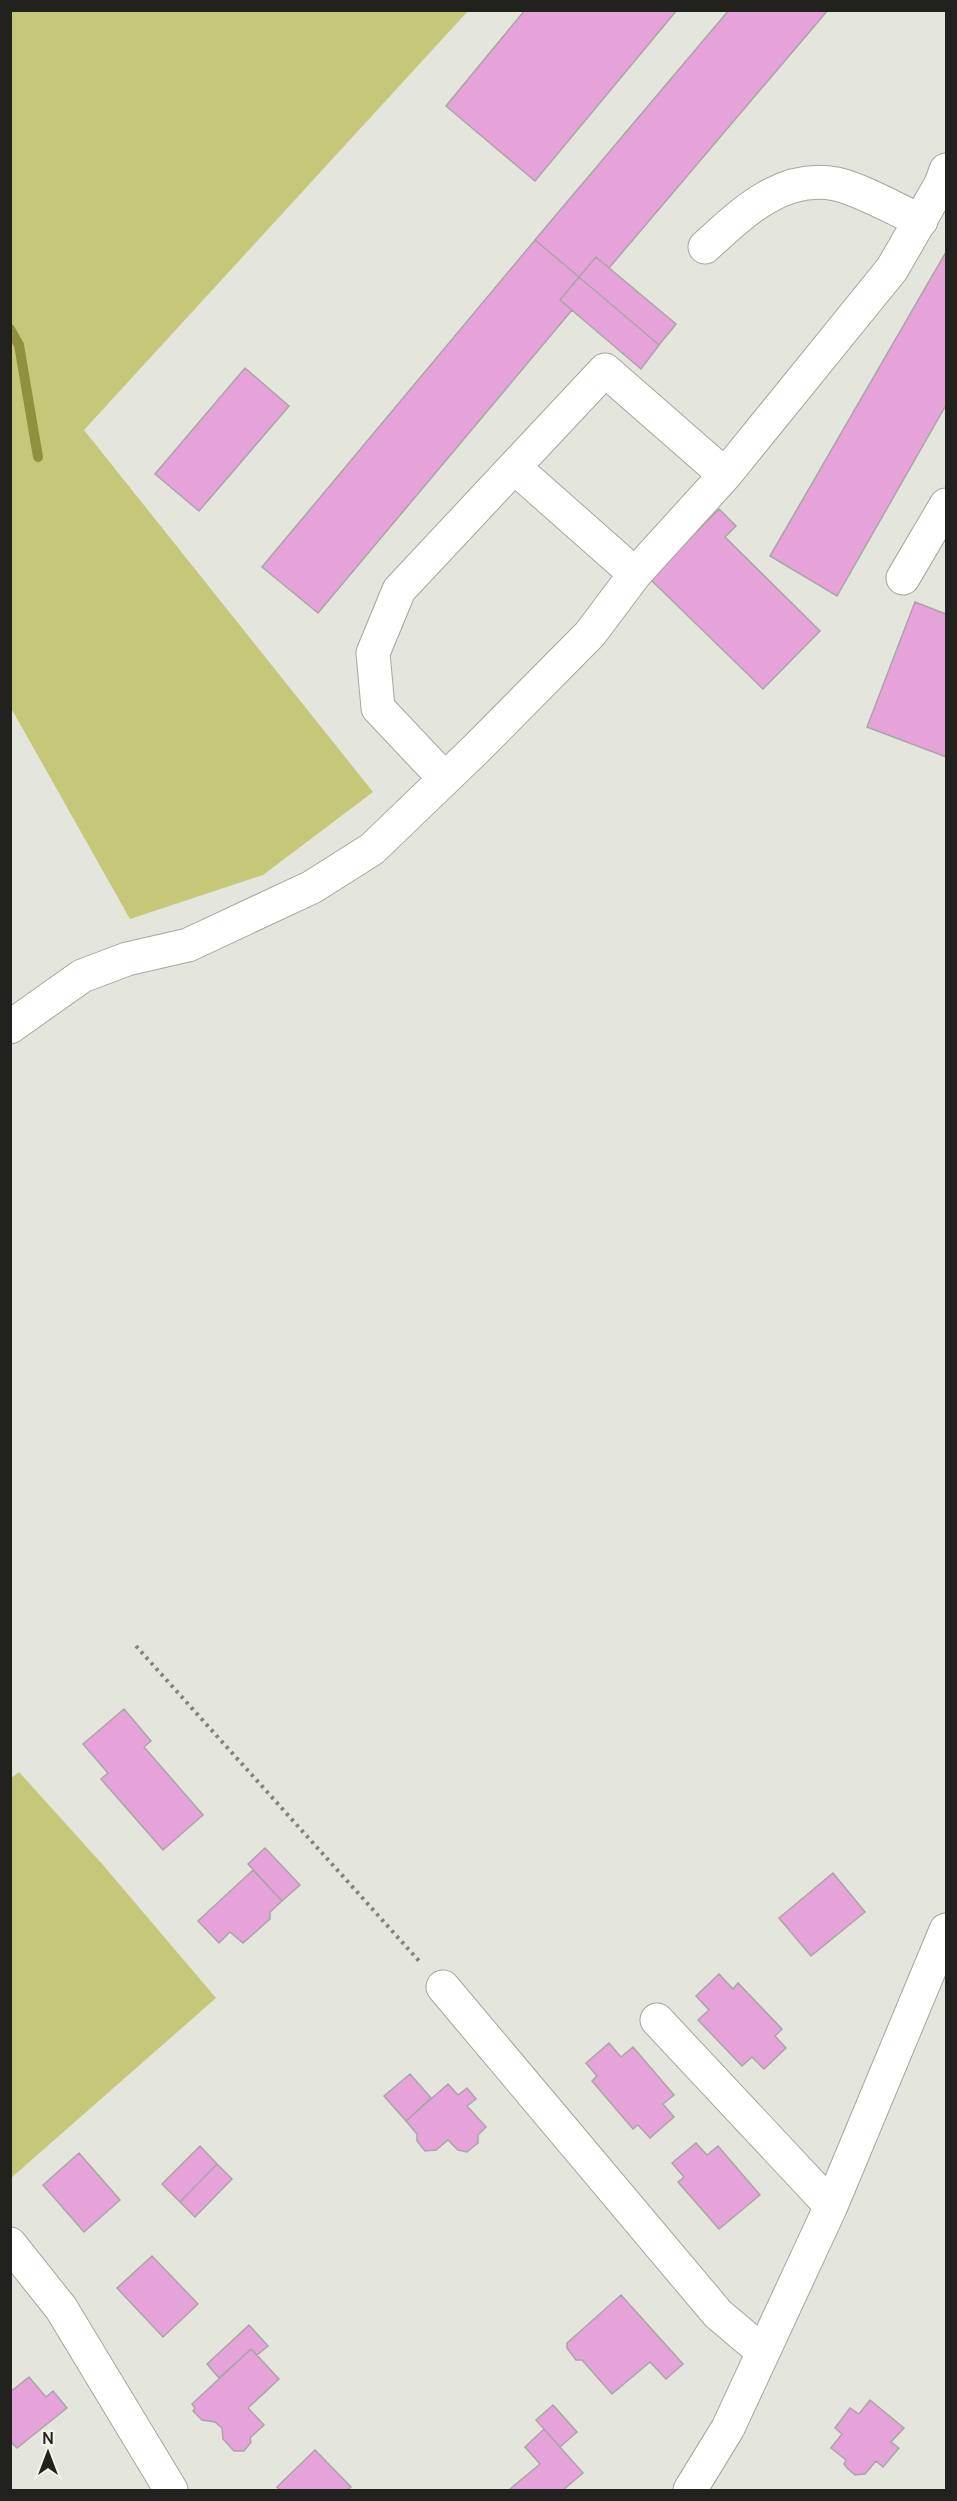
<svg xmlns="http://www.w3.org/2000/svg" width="957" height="2501" font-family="Manrope,sans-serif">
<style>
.green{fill:#c6c879}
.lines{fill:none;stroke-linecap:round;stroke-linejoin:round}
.stream{stroke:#90913f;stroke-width:10}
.building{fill:#e6a3d9;stroke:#aba3a9;stroke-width:1.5}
.minor-casing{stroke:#a5a69d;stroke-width:35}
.path{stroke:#82837c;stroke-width:4;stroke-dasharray:3 4.5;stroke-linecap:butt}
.minor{stroke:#fff;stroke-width:33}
</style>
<rect width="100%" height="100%" fill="#e4e5dc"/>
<path class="green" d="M10 11H468L84 430 373 792 263 875 130 919 11 708Z
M19 1772 103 1865 216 1998 11 2178 10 1779Z"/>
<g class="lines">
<path class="stream" d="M10 329 19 345 38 457"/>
</g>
<path class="building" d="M525 10H677L535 181 446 106Z
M729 10H828L609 268 596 257 579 277 535 240Z
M535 240 579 277 560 300 572 310 318 613 262 567Z
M946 252V405L837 596 770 556Z
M596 257 676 324 659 345 579 277Z
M579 277 659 345 641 369 560 300Z
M245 368 289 406 199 511 155 474Z
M719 509 736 526 725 537 820 631 763 689 650 579Z
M915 602 946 614V757L867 727Z
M124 1709 151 1741 144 1747 203 1815 163 1850 101 1779 108 1773 83 1744Z
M265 1848 300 1885 282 1901 248 1864Z
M253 1870 282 1901 270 1912V1919L243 1943 230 1932 219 1943 198 1921Z
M833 1873 865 1912 811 1956 779 1918Z
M719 1974 733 1989 738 1983 782 2029 775 2036 786 2048 764 2069 752 2057 742 2066 698 2020 709 2010 696 1996Z
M609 2043 621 2057 633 2047 674 2095 663 2104 674 2117 650 2138 638 2125 633 2129 592 2081 597 2076 586 2063Z
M410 2074 431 2098 406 2121 384 2096Z
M448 2084 458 2095 467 2088 476 2099 467 2106 486 2127 478 2135V2143L467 2152 458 2150 448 2140 436 2150 425 2151 417 2141V2134L406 2121Z
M696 2143 707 2155 718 2146 760 2195 719 2229 678 2182 684 2177 672 2163Z
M200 2146 217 2164 180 2202 162 2184Z
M79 2153 120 2200 84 2232 43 2185Z
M217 2164 232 2179 195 2217 180 2202Z
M152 2256 198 2304 163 2337 117 2288Z
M621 2295 683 2364 666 2379 650 2362 612 2394 582 2360H576L567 2348V2343Z
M249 2325 268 2346 257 2355 251 2349 219 2378 207 2364Z
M251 2349 279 2379 248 2408 264 2425 250 2438 251 2442 244 2451H234L223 2439 222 2428 215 2422 202 2420 193 2411 195 2408 192 2404Z
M29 2377 46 2397 53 2391 67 2408 17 2448 10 2441V2392Z
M870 2400 904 2428 891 2442 899 2448 883 2467 876 2461 865 2474 855 2475 847 2468 844 2464 846 2460 831 2448 842 2434 835 2428 850 2408 859 2414Z
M553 2405 577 2432 560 2447 536 2420Z
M544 2429 583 2473 563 2490H509L540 2464 525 2447Z
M315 2450 351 2487 347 2490H280L277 2487Z"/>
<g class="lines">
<defs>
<path id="minor" d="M705 247C741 214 782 173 836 184 860 189 897 210 921 221
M514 467 635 574
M903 578 946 505
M444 778 378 708 373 653 399 590 605 370 725 475
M10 1027 82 976 127 959 188 945 312 887 372 849 475 750 590 634 635 574 725 475 892 269 941 184 946 170
M443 1987 718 2314 763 2352
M657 2020 831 2206
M10 2244 61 2308 171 2490
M690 2490 728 2428 831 2206 946 1930"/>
</defs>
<use href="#minor" class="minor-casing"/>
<path class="path" d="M136 1646 420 1962"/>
<use href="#minor" class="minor"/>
</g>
<rect width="957" height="2501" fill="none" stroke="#21211d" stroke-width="24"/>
<g transform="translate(48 2453)" stroke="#f2f2e9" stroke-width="4.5" paint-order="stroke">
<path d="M0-4.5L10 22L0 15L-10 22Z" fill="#21211d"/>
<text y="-9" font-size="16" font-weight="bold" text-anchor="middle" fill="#21211d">N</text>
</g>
</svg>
